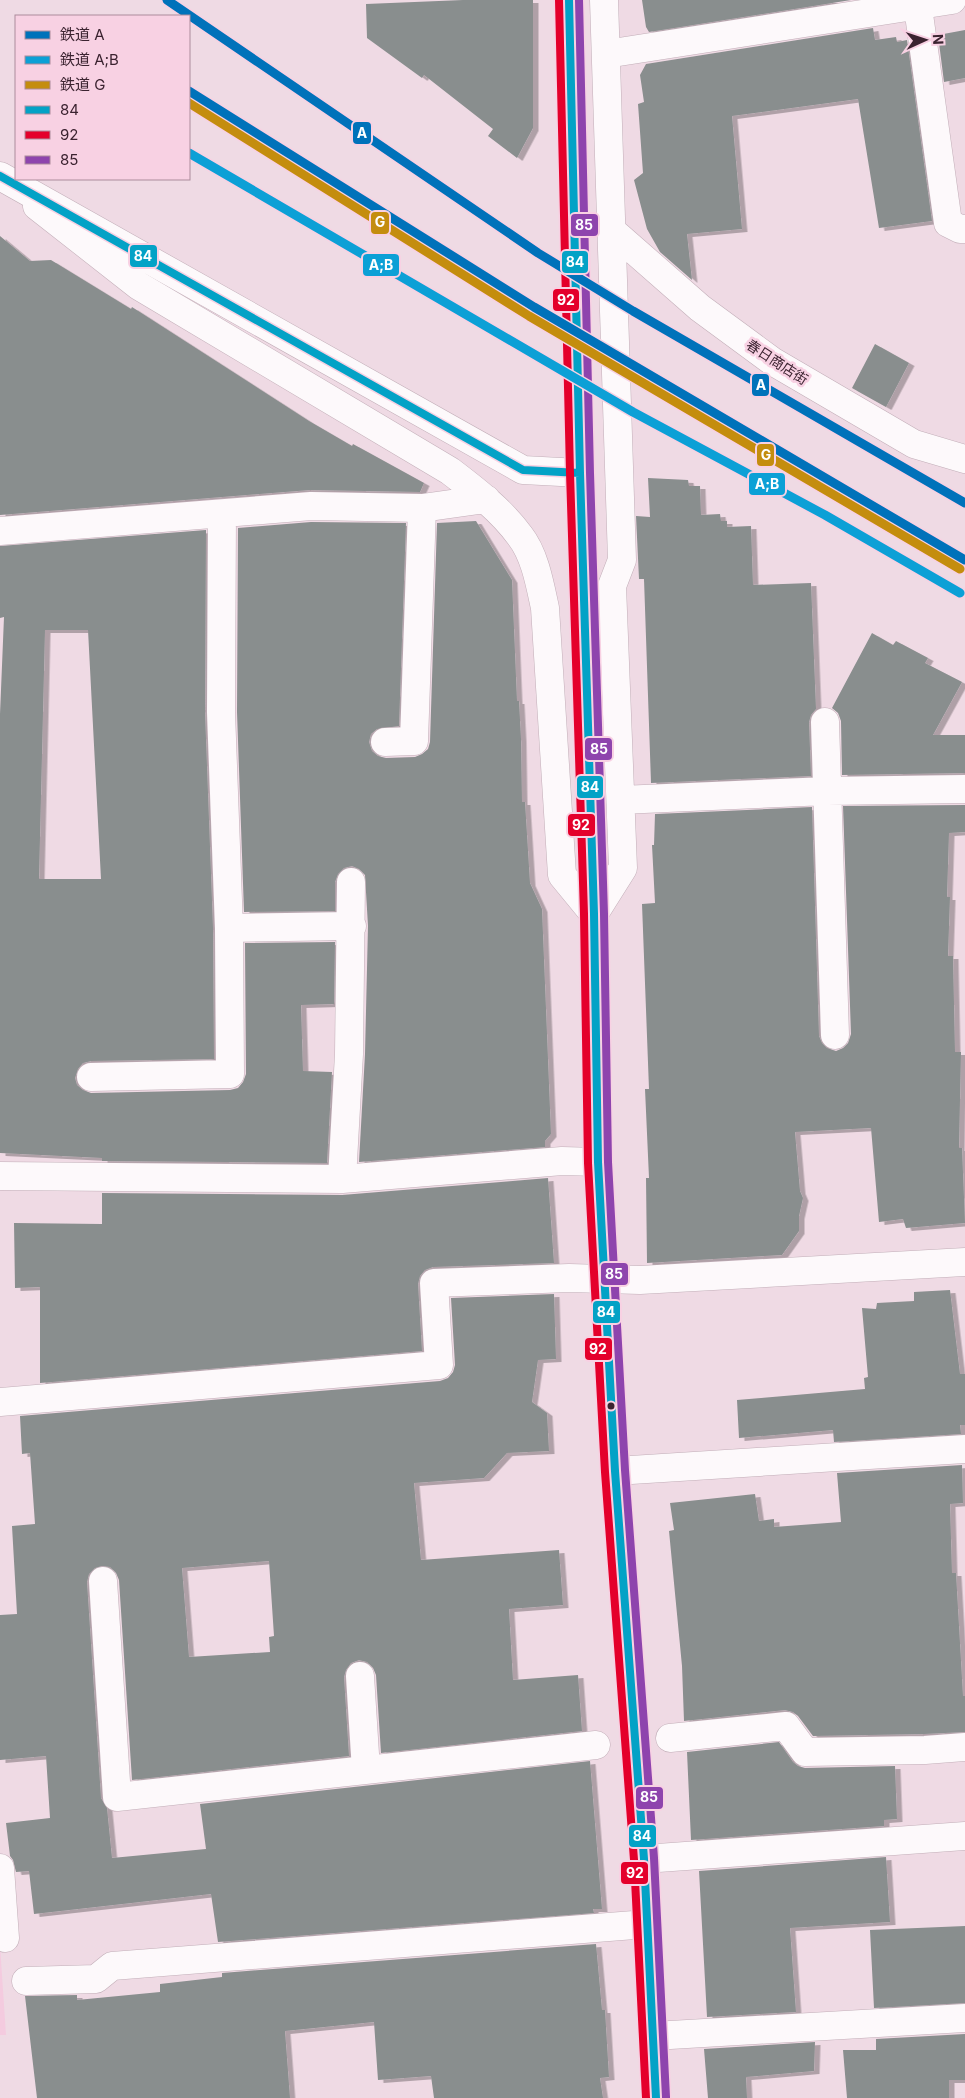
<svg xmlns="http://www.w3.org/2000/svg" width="965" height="2098" font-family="Inter,'Noto Sans JP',sans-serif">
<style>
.built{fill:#f4cbdf}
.building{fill:#898e8e;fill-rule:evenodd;filter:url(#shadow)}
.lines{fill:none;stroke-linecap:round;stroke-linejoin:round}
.minor-casing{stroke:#c2aeb8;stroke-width:29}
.major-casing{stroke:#c2aeb8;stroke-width:29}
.minor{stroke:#fdf9fb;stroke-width:28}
.major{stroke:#fdf9fb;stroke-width:28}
.bus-1-casing{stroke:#f8d1e3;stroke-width:11}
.bus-2-casing{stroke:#f8d1e3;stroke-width:11}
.bus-3-casing{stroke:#f8d1e3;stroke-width:11}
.bus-1{stroke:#03a2c6;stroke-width:8}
.bus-2{stroke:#e4002b;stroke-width:8}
.bus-3{stroke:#8e44ad;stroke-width:8}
.rail-1-casing{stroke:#f8d1e3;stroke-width:12}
.rail-2-casing{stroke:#f8d1e3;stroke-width:12}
.rail-3-casing{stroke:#f8d1e3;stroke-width:12}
.rail-1{stroke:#0072ba;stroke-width:9}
.rail-2{stroke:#0ca0d6;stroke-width:9}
.rail-3{stroke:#c48d0e;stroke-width:9}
.bus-dot{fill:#3b2330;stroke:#f8d1e3;stroke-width:2}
.labels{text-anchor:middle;stroke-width:5;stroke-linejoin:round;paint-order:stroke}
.street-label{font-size:14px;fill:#3b2330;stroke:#f8d1e3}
.line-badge{stroke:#f8d1e3;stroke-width:2}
.badge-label{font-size:14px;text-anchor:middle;font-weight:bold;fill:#fff}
</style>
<defs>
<filter id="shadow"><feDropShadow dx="5.5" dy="3" stdDeviation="0" flood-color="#0004"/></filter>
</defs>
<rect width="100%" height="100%" fill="#efdae4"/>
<path class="built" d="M0 1945 6 2035H0Z"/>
<path class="building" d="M463 0H533V128L517 158 488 136 493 129 424 75 422 78 367 38 366 4Z
M642 0H851L649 32 646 27Z
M873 28 875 40 896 37 897 42 907 40 932 221 879 228 858 99 732 116 742 229 687 234 692 280 660 252 647 229 634 180 643 173 638 104 644 102 640 75 646 64Z
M965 30V78L944 82 938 35Z
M0 236 30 261 51 260 131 309 132 307 309 421 352 446 353 444 424 483 420 492 310 490 0 515Z
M875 344 909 363 886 407 852 388Z
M648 478 688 480 689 486H700L701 515 720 514 721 521H727V527L751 526 753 585 811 583 816 709 811 715 809 722 811 776 651 783 644 579H639L636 516 650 517Z
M476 521 512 580 517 701H519L521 739 522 802H525L530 883 542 909 551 1134 545 1141V1147L359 1162 365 1054 368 926 365 875 359 869 352 866 344 868 338 874 335 882V911L244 912 237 712 238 528 311 522 406 523 399 726 377 729 371 734 369 742 372 751 378 756 386 758 415 757 422 754 428 749 430 742 437 523Z
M206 530 205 712 213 928 214 1059 91 1061 83 1063 78 1069 75 1078 77 1085 83 1090 91 1093 230 1090 238 1088 243 1082 246 1074 245 943 335 942 334 1004 301 1005 303 1071 332 1072 327 1163 102 1161V1158L0 1153V714L4 617 0 618V546ZM45 630H88L101 879H39Z
M872 633 893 645 896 641 928 658 925 663 962 682 933 735H965V773L842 775 841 721 838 713 832 708Z
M965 805V832L949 833 947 897H950L948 956H953L955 1052H961L959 1148H962L965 1223 906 1228 903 1219 879 1222 871 1128 795 1132 800 1191 803 1198 799 1216V1231L782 1255 647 1263 646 1178H649L645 1089H649L642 904 655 903 652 845H654L655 814 812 807 819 1036 822 1043 827 1048 836 1051 843 1048 848 1043 851 1034 843 806Z
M548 1178 554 1263 433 1267 425 1270 420 1276 418 1284 422 1351 40 1383V1287L15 1288 14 1223 102 1224V1193L342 1195Z
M950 1290 960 1374H965V1425H960L961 1434 834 1442 833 1430 739 1438 737 1400 865 1389 864 1378 868 1377 862 1308 876 1309 877 1303 914 1301V1292Z
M554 1294 556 1359 538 1360 532 1402 547 1413 549 1451 507 1453 484 1478 414 1483 421 1560 559 1550 563 1605 509 1609 513 1680 578 1675 582 1731 381 1753 376 1675 373 1668 367 1662 359 1660 351 1663 346 1670 344 1677 349 1756 132 1780 119 1580 116 1573 110 1567 102 1566 95 1568 89 1574 87 1582 101 1798 107 1808 112 1858 206 1849 200 1804 590 1761 602 1909H593L594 1913 218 1942 211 1894 34 1914 29 1871 16 1872 13 1860 10 1856 6 1823 50 1818 46 1756 0 1760V1615L17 1614 12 1526 35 1524 30 1453 22 1454 20 1416 440 1381 448 1378 453 1372 455 1365 451 1298ZM269 1561 274 1636 269 1637 270 1652 189 1657 182 1568Z
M962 1465 963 1503 950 1504 952 1573H956L963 1696H965V1732L924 1734 813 1736 798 1716 793 1712 785 1710 684 1721 682 1666 669 1531 674 1530 670 1503 755 1494 759 1521 774 1519V1527L841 1522 837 1473Z
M779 1742 793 1762 798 1766 805 1768 895 1766 897 1819 884 1820V1826L691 1840 687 1752Z
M886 1857 890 1922 790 1928 796 2012 707 2017 699 1871Z
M965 1926V2003L874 2008 870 1930Z
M596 1944 602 2010H605L609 2077 600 2078 603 2098H434L431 2076 378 2080 374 2022 285 2031 290 2098H37L25 1996 77 1995V2000L160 1992V1984L222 1977V1973Z
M965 2034V2080H949V2098H847L843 2050H876V2039Z
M815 2042 814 2071 746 2077 747 2098H708L704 2049Z"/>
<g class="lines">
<defs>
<path id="minor" d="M917 0 948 223 960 229H965
M606 54 952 0
M37 206 139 286 450 471C475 490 501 510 520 536 535 555 540 585 545 608L562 875 594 914 623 868 612 586 622 560 604 0
M611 230 700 308 772 361 914 444 965 459
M0 531 311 506 422 508 486 499
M825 722 835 1035
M385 742 414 741 422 508
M621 800 827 791 965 789
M229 928 352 926
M91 1077 230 1074 229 928 221 712 222 514
M0 1176 342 1179 562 1161 598 1162
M342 1179 349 1054 351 882
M0 1402 439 1365 434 1283 569 1278 640 1280 965 1262
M615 1471 965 1449
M103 1581 117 1797 596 1745
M360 1676 366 1770
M670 1738 786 1726 805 1752 925 1750 965 1747
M644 1859 965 1836
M0 1868 5 1938
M26 1981 96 1979 112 1966 647 1924
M653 2036 965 2018"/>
<path id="major" d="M569 0 580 473 594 914 598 1162 615 1471 644 1859 656 2098
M0 176 523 470 580 473"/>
</defs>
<use href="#minor" class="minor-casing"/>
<use href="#major" class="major-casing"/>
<use href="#minor" class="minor"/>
<use href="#major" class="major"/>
<defs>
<path id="bus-1" d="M569 0 580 473 594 914 598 1162 615 1471 644 1859 656 2098
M0 176 523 470 580 473"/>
<path id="bus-2" d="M559 0 570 473 584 914 588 1163 605 1472 634 1860 646 2098"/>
<path id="bus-3" d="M579 0 590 473 604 914 608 1162 625 1470 654 1858 666 2097"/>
</defs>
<use href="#bus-1" class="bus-1-casing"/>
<use href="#bus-2" class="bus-2-casing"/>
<use href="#bus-3" class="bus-3-casing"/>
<use href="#bus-1" class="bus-1"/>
<use href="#bus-2" class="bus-2"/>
<use href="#bus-3" class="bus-3"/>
<defs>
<path id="rail-1" d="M167 0 538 253 633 311 965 503
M189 91 534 307 965 560"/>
<path id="rail-2" d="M189 153 633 412 825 515 960 593"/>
<path id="rail-3" d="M189 103 529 316 960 569"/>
</defs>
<use href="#rail-1" class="rail-1-casing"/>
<use href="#rail-2" class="rail-2-casing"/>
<use href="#rail-3" class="rail-3-casing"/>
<use href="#rail-1" class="rail-1"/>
<use href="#rail-2" class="rail-2"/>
<use href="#rail-3" class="rail-3"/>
</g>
<circle class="bus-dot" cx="611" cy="1406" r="4.5"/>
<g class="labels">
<g class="street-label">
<text transform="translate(777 362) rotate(33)" y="5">春日商店街</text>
</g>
</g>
<g class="line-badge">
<rect x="352" y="121" width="20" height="24" rx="5" fill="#0072ba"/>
<rect x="370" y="211" width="20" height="24" rx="5" fill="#c48d0e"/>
<rect x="570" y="213" width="29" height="24" rx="5" fill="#8e44ad"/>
<rect x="129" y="244" width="29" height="24" rx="5" fill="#03a2c6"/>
<rect x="561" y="250" width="28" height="24" rx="5" fill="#03a2c6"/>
<rect x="362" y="253" width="38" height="24" rx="5" fill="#0ca0d6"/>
<rect x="552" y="288" width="28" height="24" rx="5" fill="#e4002b"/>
<rect x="751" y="373" width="19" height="24" rx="5" fill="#0072ba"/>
<rect x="756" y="443" width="19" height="24" rx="5" fill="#c48d0e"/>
<rect x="748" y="472" width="38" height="24" rx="5" fill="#0ca0d6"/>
<rect x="584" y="737" width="29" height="24" rx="5" fill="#8e44ad"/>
<rect x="576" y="775" width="28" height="24" rx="5" fill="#03a2c6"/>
<rect x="567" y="813" width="29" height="24" rx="5" fill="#e4002b"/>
<rect x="600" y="1262" width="29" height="24" rx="5" fill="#8e44ad"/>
<rect x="592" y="1300" width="29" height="24" rx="5" fill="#03a2c6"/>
<rect x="584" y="1337" width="29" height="24" rx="5" fill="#e4002b"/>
<rect x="635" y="1786" width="29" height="24" rx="5" fill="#8e44ad"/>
<rect x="628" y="1824" width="29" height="24" rx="5" fill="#03a2c6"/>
<rect x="620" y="1861" width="29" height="24" rx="5" fill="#e4002b"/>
</g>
<g class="badge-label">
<text x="362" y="138">A</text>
<text x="380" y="227">G</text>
<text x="584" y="230">85</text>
<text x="143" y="261">84</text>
<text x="575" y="267">84</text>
<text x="381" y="270">A;B</text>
<text x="566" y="305">92</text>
<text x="761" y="390">A</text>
<text x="766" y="460">G</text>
<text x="767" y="489">A;B</text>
<text x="599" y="754">85</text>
<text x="590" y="792">84</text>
<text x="581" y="830">92</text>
<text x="614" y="1279">85</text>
<text x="606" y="1317">84</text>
<text x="598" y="1354">92</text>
<text x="649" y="1802">85</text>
<text x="642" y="1841">84</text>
<text x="635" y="1878">92</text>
</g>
<rect x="15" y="15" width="175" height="165" fill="#f8d1e3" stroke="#ac8b9b"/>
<rect x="25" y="31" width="25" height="8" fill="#0072ba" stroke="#ac8b9b"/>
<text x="60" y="40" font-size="15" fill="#3b2330">鉄道 A</text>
<rect x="25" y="56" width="25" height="8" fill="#0ca0d6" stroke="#ac8b9b"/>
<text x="60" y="65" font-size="15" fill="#3b2330">鉄道 A;B</text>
<rect x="25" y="81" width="25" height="8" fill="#c48d0e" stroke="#ac8b9b"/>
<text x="60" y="90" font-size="15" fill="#3b2330">鉄道 G</text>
<rect x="25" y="106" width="25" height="8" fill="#03a2c6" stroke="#ac8b9b"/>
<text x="60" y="115" font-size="15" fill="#3b2330">84</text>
<rect x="25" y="131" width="25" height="8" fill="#e4002b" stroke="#ac8b9b"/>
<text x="60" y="140" font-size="15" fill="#3b2330">92</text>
<rect x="25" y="156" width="25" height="8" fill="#8e44ad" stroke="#ac8b9b"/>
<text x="60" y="165" font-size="15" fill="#3b2330">85</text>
<g transform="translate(925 40) rotate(87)" stroke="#f8d1e3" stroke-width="4" paint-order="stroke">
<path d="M0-4L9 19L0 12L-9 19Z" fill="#3b2330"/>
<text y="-8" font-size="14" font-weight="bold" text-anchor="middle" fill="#3b2330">N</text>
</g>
</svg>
